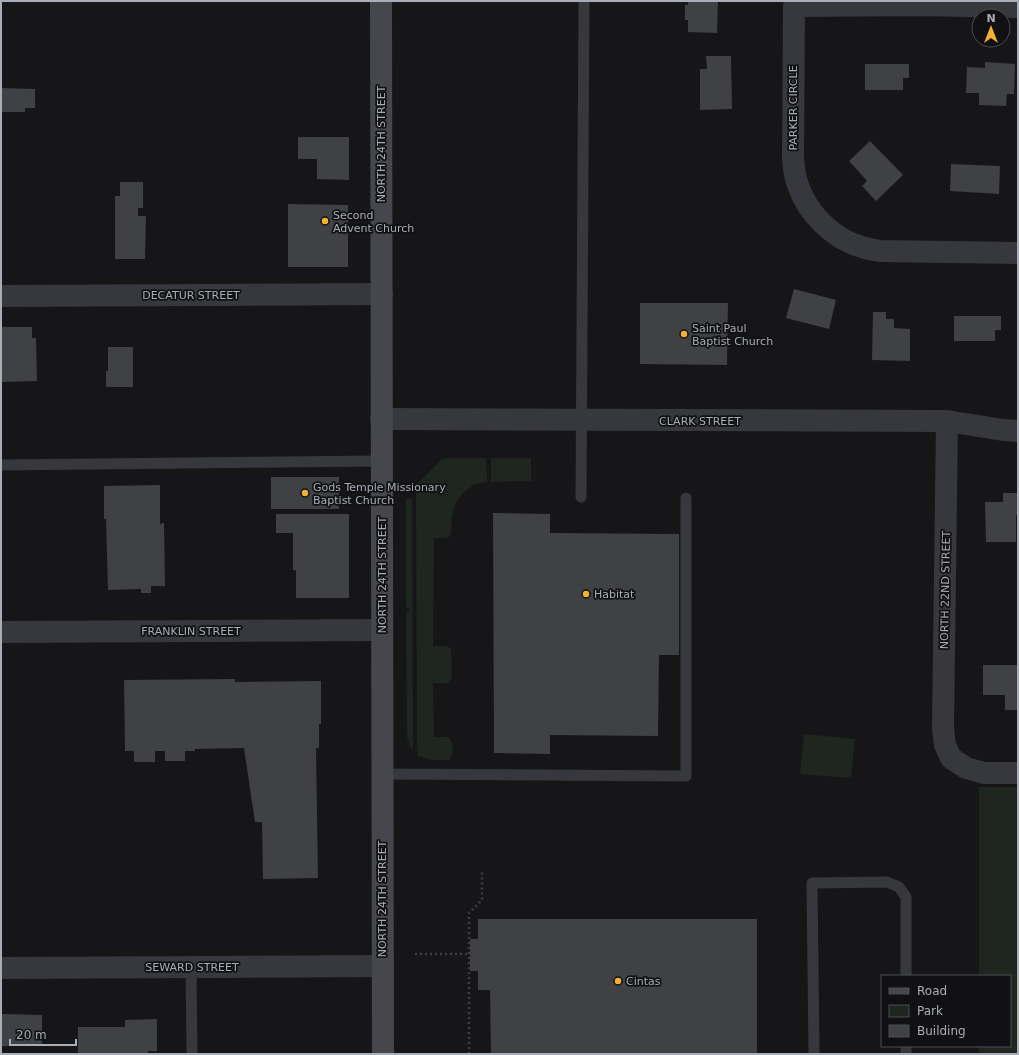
<svg xmlns="http://www.w3.org/2000/svg" width="1019" height="1055" font-family="'DejaVu Sans',sans-serif">
<style>
.green{fill:#1e261f}
.building{fill:#404145}
.lines{fill:none;stroke-linecap:round;stroke-linejoin:round}
.path{stroke:#3d3f44;stroke-width:2.5;stroke-dasharray:2 3;stroke-linecap:butt}
.service{stroke:#37383d;stroke-width:11}
.minor{stroke:#37383d;stroke-width:22}
.secondary{stroke:#45474d;stroke-width:22}
.poi-dot{fill:#f2b134;stroke:#111113;stroke-width:1.5}
.labels{text-anchor:middle;stroke-width:3.5;stroke-linejoin:round;paint-order:stroke}
.street-label{font-size:11px;fill:#a8adb8;stroke:#111113}
.poi-label{font-size:11px;fill:#a8adb8;stroke:#111113;text-anchor:start}
</style>
<rect width="100%" height="100%" fill="#161618"/>
<path class="green" d="M447 458H486L487 482C468 483 454 499 452 517 451 523 452 530 450 536L446 538H434L433 646H447L451 649 452 677 450 681 447 683H433L434 737H447L450 738C453 744 454 755 449 760H432L418 756 417 744 416 487 418 483 441 460Z
M491 458H531V481L491 482Z
M406 499H412L413 744 412 751 407 737 406 622 407 611H410V609L407 608 406 606Z
M804 734 855 739 851 778 800 774Z
M979 787H1018V1054H979V1046H1010V976H979Z"/>
<path class="building" d="M688 1H718L717 33 688 32V20H685V5H688Z
M706 56H731L732 109 700 110V69H707Z
M985 62 1015 64 1014 94H1007L1006 106 979 105V93H966L967 67 985 68Z
M865 64H909V78H903V90H865Z
M1 88 35 89V108H25V112H1Z
M298 137H349V180L317 179V159H298Z
M870 141 903 175 876 201 862 186 867 181 849 161Z
M951 164 1000 166 999 194 950 191Z
M120 182H143V208H138V216H146L145 259H115V196H120Z
M288 204 348 205V267H288Z
M794 289 836 300 829 329 786 318Z
M640 303H728L727 365 640 364Z
M873 312H886V319H894V328L910 329V361L872 360Z
M954 316H1001V330H995V341H954Z
M1 327H32V338H36L37 381 1 382Z
M108 347H133V387H106V371H108Z
M271 477H339V509H271Z
M160 485V524L164 523 165 586H151V593H141V589L108 590 106 519H104V486Z
M1003 493H1018V515H1016V542H986L985 502H1003Z
M493 513 550 514V533L679 534V655H659L658 736 550 735V754L494 753Z
M276 514H349V598H296V570H293V533H276Z
M983 665H1018V710H1005V695H983Z
M235 679V682L321 681V724H319V748H316L318 878 263 879 262 822H255L244 748 195 749V751H185V761H165V751H155V762H134V751H125L124 680Z
M478 919H757V1054H491L490 990H478V971H470V939H478Z
M1 1014 42 1015V1046H1Z
M157 1019V1051H148V1054H78V1027H125V1020Z"/>
<g class="lines">
<path class="path" d="M415 954H478
M469 1054V913L482 900V872"/>
<path class="service" d="M1 465 381 461
M581 497 584 1
M382 774 686 776V498
M191 967 192 1054
M906 1046V1054
M814 1054 812 883 887 882 899 887 906 897V976"/>
<path class="minor" d="M1018 7 922 5 794 6 793 157C794 167 794 176 798 185 807 213 833 239 862 247 868 249 874 250 880 251L1018 253
M1 296 382 294
M381 419 947 421 1003 430 1018 431
M947 421 943 728 945 745 951 758 966 768 984 773H1018
M1 632 382 630
M1 968 383 966"/>
<path class="secondary" d="M381 1 383 1054"/>
</g>
<g class="poi-dot">
<circle cx="325" cy="221" r="4"/>
<circle cx="684" cy="334" r="4"/>
<circle cx="305" cy="493" r="4"/>
<circle cx="586" cy="594" r="4"/>
<circle cx="618" cy="981" r="4"/>
</g>
<g class="labels">
<g class="street-label">
<text transform="translate(793 108) rotate(-90)" y="4">PARKER CIRCLE</text>
<text transform="translate(381 144) rotate(-90)" y="4">NORTH 24TH STREET</text>
<text x="191" y="299">DECATUR STREET</text>
<text x="700" y="425">CLARK STREET</text>
<text transform="translate(382 575) rotate(-90)" y="4">NORTH 24TH STREET</text>
<text transform="translate(945 590) rotate(-89)" y="4">NORTH 22ND STREET</text>
<text x="191" y="635">FRANKLIN STREET</text>
<text transform="translate(382 899) rotate(-90)" y="4">NORTH 24TH STREET</text>
<text x="192" y="971">SEWARD STREET</text>
</g>
<g class="poi-label">
<text x="333" y="219">Second<tspan x="333" dy="13">Advent Church</tspan></text>
<text x="692" y="332">Saint Paul<tspan x="692" dy="13">Baptist Church</tspan></text>
<text x="313" y="491">Gods Temple Missionary<tspan x="313" dy="13">Baptist Church</tspan></text>
<text x="594" y="598">Habitat</text>
<text x="626" y="985">Cintas</text>
</g>
</g>
<rect width="1019" height="1055" fill="none" stroke="#a8adb8" stroke-width="4"/>
<rect x="881" y="975" width="130" height="72" fill="#111113" stroke="#4d4f55"/>
<rect x="889" y="988" width="20" height="6" fill="#45474d" stroke="#4d4f55"/>
<text x="917" y="995" font-size="12" fill="#a8adb8">Road</text>
<rect x="889" y="1005" width="20" height="12" fill="#1e261f" stroke="#4d4f55"/>
<text x="917" y="1015" font-size="12" fill="#a8adb8">Park</text>
<rect x="889" y="1025" width="20" height="12" fill="#404145" stroke="#4d4f55"/>
<text x="917" y="1035" font-size="12" fill="#a8adb8">Building</text>
<g transform="translate(991 28)"><circle r="19" fill="#111113" stroke="#4d4f55"/>
<path d="M0-3L7 15L0 10L-7 15Z" fill="#f2b134"/>
<text y="-6" font-size="11" font-weight="bold" text-anchor="middle" fill="#a8adb8">N</text>
</g>
<path d="M10 1039v6h66v-6" fill="none" stroke="#a8adb8" stroke-width="2"/>
<text x="16" y="1039" font-size="12" fill="#a8adb8" stroke="#111113" stroke-width="3" paint-order="stroke">20 m</text>
</svg>
